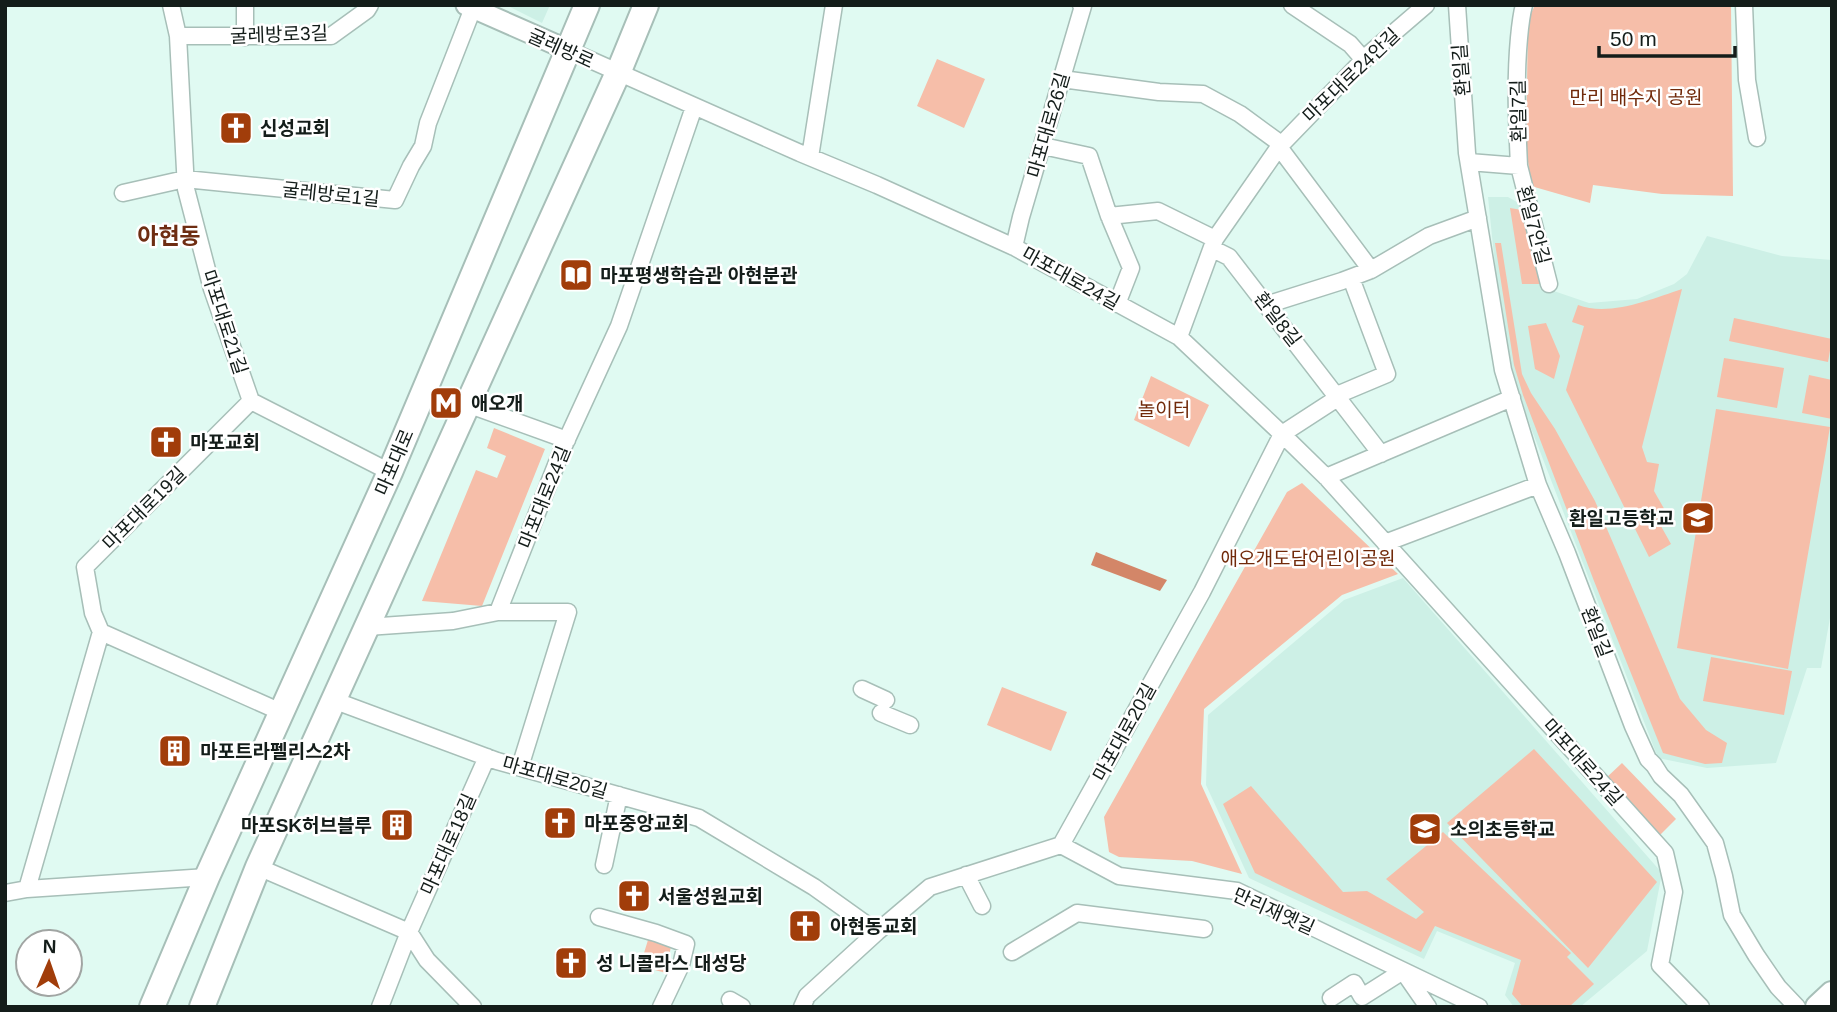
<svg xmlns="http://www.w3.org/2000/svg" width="1837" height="1012" font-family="Arial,'Noto Sans KR',sans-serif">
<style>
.built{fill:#cdf0e6}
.green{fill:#f6bea9}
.water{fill:#d38668}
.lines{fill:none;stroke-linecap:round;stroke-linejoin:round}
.minor-casing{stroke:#a7bfb8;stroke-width:19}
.tertiary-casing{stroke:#a7bfb8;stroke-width:23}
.primary-casing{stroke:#a7bfb8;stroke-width:28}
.minor{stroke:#fff;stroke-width:16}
.tertiary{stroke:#fff;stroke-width:19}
.primary{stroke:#fff;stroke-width:24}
.labels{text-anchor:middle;stroke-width:5;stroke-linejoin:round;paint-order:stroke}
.street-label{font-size:19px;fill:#141d1a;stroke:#fff}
.park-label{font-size:19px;fill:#712a0a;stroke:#fff}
.poi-label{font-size:19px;font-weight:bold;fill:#141d1a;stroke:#fff;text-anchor:start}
.quarter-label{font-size:23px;font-weight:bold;fill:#6e2d12;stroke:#fff}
</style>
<rect width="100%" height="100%" fill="#e0faf2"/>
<path class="built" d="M506 5H550L542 23Z
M1488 197H1508L1524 206 1545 288 1589 303 1637 299 1674 284 1687 274 1707 236 1782 256 1832 260V607L1821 668H1807L1776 763 1707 768 1658 758 1531 428 1510 366 1497 285Z
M1403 578 1662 873 1647 951 1580 1007H1514L1505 995 1515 963 1437 931 1424 959 1249 878 1206 785 1208 715 1344 600Z"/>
<path class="green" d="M1535 5H1731L1733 196 1662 194 1593 185 1590 203 1531 186 1526 145 1528 20Z
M937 59 985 79 964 128 917 106Z
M1510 208 1522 210 1540 284H1522Z
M1495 243H1501L1522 374 1531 393 1555 429 1595 501 1680 699 1706 730 1727 743 1722 763 1705 764 1663 753 1594 581 1523 395 1514 365Z
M1682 289 1642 447 1647 462 1659 464 1654 491 1666 512 1657 519 1671 544 1649 557 1566 390 1584 326 1572 322 1578 305C1609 317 1652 299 1682 289Z
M1734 318 1832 339 1828 362 1729 341Z
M1546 323 1560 356 1554 379 1535 369 1528 326Z
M1724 358 1784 368 1777 408 1717 397Z
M1809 375 1832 380V419L1802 413Z
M1151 376 1209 405 1189 447 1134 420Z
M1716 409 1830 427 1788 669 1677 648Z
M494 428 545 449 482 606 422 601 476 470 497 478 506 456 487 448Z
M1302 483 1398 574 1342 595 1204 709 1201 784 1242 874 1192 861 1119 857 1109 852 1104 817 1287 492Z
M1711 657 1792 671 1784 715 1703 701Z
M1002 687 1067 712 1051 751 987 725Z
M1534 749 1657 882 1588 968 1447 823Z
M1622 763 1676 819 1659 836 1605 779Z
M1251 786 1343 892 1367 891 1416 919 1424 912 1386 879 1443 832 1571 953 1567 957 1594 984 1569 1007H1523L1512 994 1521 960 1435 926 1421 952 1255 873 1223 804Z
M648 940 671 946 666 973 640 966Z"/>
<path class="water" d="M1096 552 1167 580 1160 591 1091 565Z"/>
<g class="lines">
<defs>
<path id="minor" d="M171 5 178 36 186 189 212 289 251 401 390 472
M245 5V37
M1292 5 1350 44 1364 60
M1457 5 1467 153 1503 370 1538 485 1567 553 1633 726 1648 759 1654 765 1661 776 1681 795 1715 843 1724 876 1732 915 1756 955 1778 987 1797 1007
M1744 5 1747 80 1757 138
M178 36H331L367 10 370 5
M568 50 800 153 877 185 1014 247 1179 337 1282 434 1326 477 1665 853 1674 892 1660 965 1701 1007
M1062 79 1159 92 1203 94 1240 114 1281 144
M1043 146 1089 156 1109 216 1131 268 1117 304
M1279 147 1371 270
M810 157 834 5
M1469 162 1519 166C1517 123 1515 81 1519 38 1520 27 1521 16 1524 5
M1519 166 1549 284
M123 193 185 179 395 200 411 166 423 146 428 123 473 8
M1109 216 1158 211 1215 239
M1014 247 1021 217 1083 6 1081 5
M1213 249 1229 257 1381 454
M1266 305 1342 281 1371 270 1429 236 1478 218
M1179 337 1215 239 1279 147 1369 54 1426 5
M1337 395 1387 374 1351 278
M467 404 567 440
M1282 434 1339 397
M1326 477 1512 398
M1385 543 1538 485
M498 612 562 450 619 326 694 107
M367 627 453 621 498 612H568L520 767
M101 632 281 712
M862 689 886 700
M333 700 497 761 699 818 814 887 877 932
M881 713 910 725
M1061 845 1119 876 1237 891 1479 1007
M604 865 619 795
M258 867 409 932 427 960 473 1007
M966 875 982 906
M27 889 101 632 93 613 85 567 251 401
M5 893 27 889 207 877
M599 917 656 933 686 944 681 965 661 1007
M1012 952 1077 913 1204 929
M1331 998 1354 983 1362 997 1403 971 1428 1007
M730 1000 742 1007
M380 1007 409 932 487 757
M802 1007 807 996 877 932 930 887 1061 845 1202 592 1282 434"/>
<path id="tertiary" d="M466 5 568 50"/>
<path id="primary" d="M152 1007 207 877 390 472 587 5
M202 1007 258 867 621 66 646 5
M1818 1007 1832 994"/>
</defs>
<use href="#minor" class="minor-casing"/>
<use href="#tertiary" class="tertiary-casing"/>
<use href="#primary" class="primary-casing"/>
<use href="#minor" class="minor"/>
<use href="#tertiary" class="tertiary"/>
<use href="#primary" class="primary"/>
</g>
<defs>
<symbol id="church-square" viewBox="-11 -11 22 22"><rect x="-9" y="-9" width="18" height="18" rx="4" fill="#a13d0a" stroke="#fff"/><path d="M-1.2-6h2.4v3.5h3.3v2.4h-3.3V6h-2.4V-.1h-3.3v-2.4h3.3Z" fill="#fff"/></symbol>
<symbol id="library-square" viewBox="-11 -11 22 22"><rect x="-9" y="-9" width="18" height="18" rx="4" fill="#a13d0a" stroke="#fff"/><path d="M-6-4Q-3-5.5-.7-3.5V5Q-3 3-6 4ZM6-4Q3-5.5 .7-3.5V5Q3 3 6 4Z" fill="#fff"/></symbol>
<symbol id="metro-square" viewBox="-11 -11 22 22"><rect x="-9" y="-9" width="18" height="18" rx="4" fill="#a13d0a" stroke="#fff"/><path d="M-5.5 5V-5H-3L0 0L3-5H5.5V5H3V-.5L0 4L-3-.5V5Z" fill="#fff"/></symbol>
<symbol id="school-square" viewBox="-11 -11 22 22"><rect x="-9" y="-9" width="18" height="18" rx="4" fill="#a13d0a" stroke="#fff"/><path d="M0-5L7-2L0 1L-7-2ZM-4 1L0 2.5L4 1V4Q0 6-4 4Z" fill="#fff"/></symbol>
<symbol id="building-square" viewBox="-11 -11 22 22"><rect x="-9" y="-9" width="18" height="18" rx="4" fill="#a13d0a" stroke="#fff"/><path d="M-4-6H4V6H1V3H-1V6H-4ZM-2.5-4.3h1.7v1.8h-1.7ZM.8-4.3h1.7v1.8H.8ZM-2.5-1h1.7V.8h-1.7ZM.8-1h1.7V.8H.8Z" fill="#fff"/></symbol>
</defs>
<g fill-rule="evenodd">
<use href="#church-square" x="217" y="109" width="38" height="38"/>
<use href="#library-square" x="557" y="256" width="38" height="38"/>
<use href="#metro-square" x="427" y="384" width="38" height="38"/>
<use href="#church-square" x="147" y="423" width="38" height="38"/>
<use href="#school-square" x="1679" y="499" width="38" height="38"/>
<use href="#building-square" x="156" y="732" width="38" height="38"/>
<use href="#church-square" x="541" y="804" width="38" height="38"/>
<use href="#building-square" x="378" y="806" width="38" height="38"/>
<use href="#school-square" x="1406" y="810" width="38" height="38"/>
<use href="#church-square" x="615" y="877" width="38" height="38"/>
<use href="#church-square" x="786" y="907" width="38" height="38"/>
<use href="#church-square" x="552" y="944" width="38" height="38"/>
</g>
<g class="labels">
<g class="street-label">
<text transform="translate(279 34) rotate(-2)" y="7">굴레방로3길</text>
<text transform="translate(561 48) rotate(24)" y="7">굴레방로</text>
<text transform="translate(1461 70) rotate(-94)" y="7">환일길</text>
<text transform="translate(1351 75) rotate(-44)" y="7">마포대로24안길</text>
<text transform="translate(1518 111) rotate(-91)" y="7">환일7길</text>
<text transform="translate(1048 125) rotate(-74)" y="7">마포대로26길</text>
<text transform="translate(331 194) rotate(6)" y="7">굴레방로1길</text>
<text transform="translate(1534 225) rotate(75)" y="7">환일7안길</text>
<text transform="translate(1071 278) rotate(29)" y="7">마포대로24길</text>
<text transform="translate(1278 319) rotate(52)" y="7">환일8길</text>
<text transform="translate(225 322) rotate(72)" y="7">마포대로21길</text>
<text transform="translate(394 462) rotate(-67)" y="7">마포대로</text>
<text transform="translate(544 497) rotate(-68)" y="7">마포대로24길</text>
<text transform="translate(144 508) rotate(-45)" y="7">마포대로19길</text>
<text transform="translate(1597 632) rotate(69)" y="7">환일길</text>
<text transform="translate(1124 732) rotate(-61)" y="7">마포대로20길</text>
<text transform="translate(1583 762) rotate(48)" y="7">마포대로24길</text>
<text transform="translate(555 777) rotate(16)" y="7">마포대로20길</text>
<text transform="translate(448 844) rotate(-66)" y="7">마포대로18길</text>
<text transform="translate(1274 911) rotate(24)" y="7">만리재옛길</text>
</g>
<g class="park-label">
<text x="1636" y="104">만리 배수지 공원</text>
<text x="1164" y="416">놀이터</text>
<text x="1308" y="565">애오개도담어린이공원</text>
</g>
<g class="poi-label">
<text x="260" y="135">신성교회</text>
<text x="600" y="282">마포평생학습관 아현분관</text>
<text x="471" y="410">애오개</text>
<text x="190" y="449">마포교회</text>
<text x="1674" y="525" text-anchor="end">환일고등학교</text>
<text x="200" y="758">마포트라펠리스2차</text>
<text x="584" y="830">마포중앙교회</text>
<text x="372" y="832" text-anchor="end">마포SK허브블루</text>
<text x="1450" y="836">소의초등학교</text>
<text x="658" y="903">서울성원교회</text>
<text x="830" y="933">아현동교회</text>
<text x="596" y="970">성 니콜라스 대성당</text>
</g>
<g class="quarter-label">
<text x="169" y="244">아현동</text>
</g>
</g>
<rect width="1837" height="1012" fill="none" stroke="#141d1a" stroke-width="14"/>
<g transform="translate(49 963) rotate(2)"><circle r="33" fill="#ffffff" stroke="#a1a5a3" stroke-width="2"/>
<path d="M0-5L12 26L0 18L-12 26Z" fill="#a13d0a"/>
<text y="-10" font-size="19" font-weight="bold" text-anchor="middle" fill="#141d1a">N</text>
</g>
<path d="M1599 46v10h136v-10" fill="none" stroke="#141d1a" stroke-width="3.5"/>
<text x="1610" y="46" font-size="21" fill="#141d1a" stroke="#ffffff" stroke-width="5" paint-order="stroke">50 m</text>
</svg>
